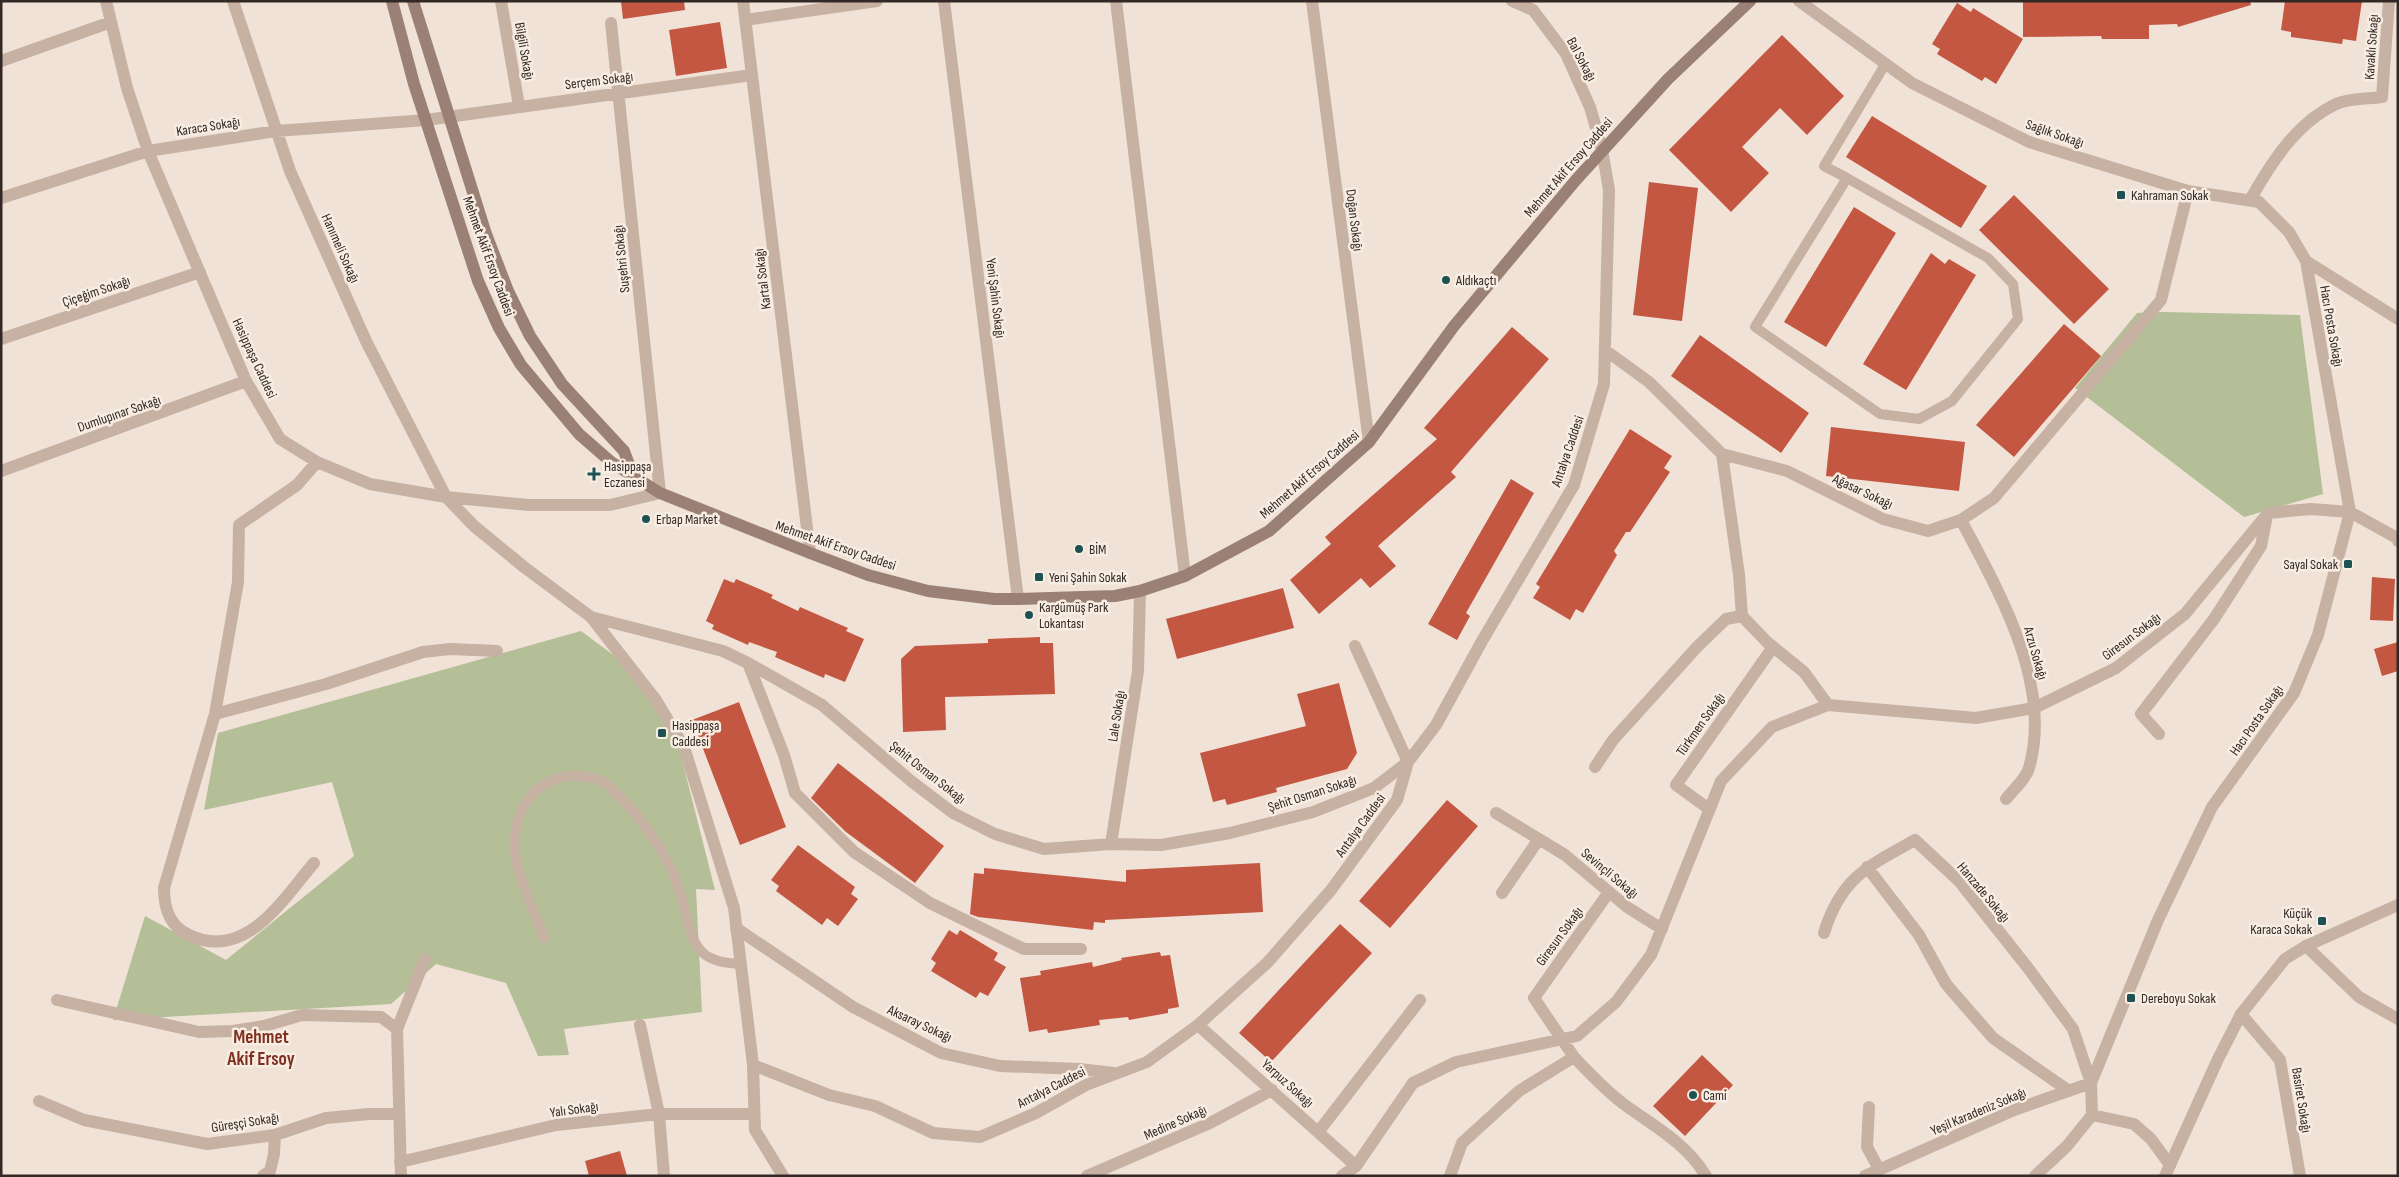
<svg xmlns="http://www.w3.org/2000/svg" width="2399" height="1177" font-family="'Sofia Sans Condensed',sans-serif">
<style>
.green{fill:#b4be97}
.building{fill:#c35741}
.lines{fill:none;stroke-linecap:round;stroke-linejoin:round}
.service{stroke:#c7b1a3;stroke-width:10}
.minor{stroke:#c7b1a3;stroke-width:12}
.tertiary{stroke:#c7b1a3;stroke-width:12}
.secondary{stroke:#9b8075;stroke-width:12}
.poi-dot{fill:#1c5352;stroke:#f8ede2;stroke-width:2}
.labels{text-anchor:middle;stroke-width:5;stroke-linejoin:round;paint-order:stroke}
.street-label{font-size:14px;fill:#322825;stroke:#f8ede2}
.poi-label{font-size:14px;fill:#322825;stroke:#f8ede2;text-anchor:start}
.district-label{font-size:19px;font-weight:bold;fill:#7f3020;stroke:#f8ede2}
</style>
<rect width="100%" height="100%" fill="#f0e2d7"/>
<path class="green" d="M2164 312 2300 315 2323 494 2244 517 2075 388 2137 313Z
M581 631 624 663 677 740 715 890 696 889 702 1012 564 1029 569 1055 538 1056 506 983 436 964 391 1004 113 1020 145 916 226 960 354 856 332 782 204 810 218 733Z"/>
<path class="building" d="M621 1H684L685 10 623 19Z
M2023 1H2250L2251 5 2178 27 2177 24 2149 25V39H2102L2101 36 2023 37Z
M2285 1H2362L2356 41 2343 39 2342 44 2291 37V32L2281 30Z
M1957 3 1971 12 1973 8 2023 39 1996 84 1985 77 1982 81 1937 54 1940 49 1932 44Z
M720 22 727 68 676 76 669 30Z
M1782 35 1844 96 1807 135 1780 108 1742 147 1769 173 1731 212 1669 150Z
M1872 116 1987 186 1961 228 1846 157Z
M1649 182 1698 188 1682 321 1633 315Z
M2014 195 2109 289 2074 324 1979 230Z
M1854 207 1896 233 1826 347 1784 322Z
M1931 253 1945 264 1949 259 1976 275 1906 390 1863 364Z
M2064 324 2101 356 2014 457 1976 425Z
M1512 327 1549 359 1451 472 1456 477 1378 546 1396 566 1370 588 1361 578 1319 614 1290 580 1331 544 1325 537 1437 439 1424 428Z
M1700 335 1809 413 1781 453 1671 376Z
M1831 427 1965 442 1959 491 1826 476Z
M1630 429 1672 456 1664 468 1670 472 1630 532H1626L1614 551 1617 555 1583 613 1576 609 1570 620 1533 598 1540 587 1536 584Z
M1511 479 1534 493 1466 613 1470 616 1457 640 1428 624Z
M2372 577 2395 579 2393 621 2370 620Z
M724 579 734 583 736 579 773 595 771 598 798 611 800 607 848 628 846 631 864 639 845 682 825 674 824 678 775 657 777 652 749 642 748 645 712 629 714 625 706 621Z
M1283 588 1294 628 1177 659 1166 619Z
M1040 637V643H1053L1055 694 945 697 946 730 903 732 901 659 915 646 988 643V639Z
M2398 642V671L2382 676 2374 649Z
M1339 683 1357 753 1347 769 1276 788 1277 792 1227 805 1225 799 1213 802 1200 753 1306 726 1297 694Z
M739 702 786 827 740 845 692 720Z
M838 763 944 846 915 883 846 832 811 798Z
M1447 800 1478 826 1390 928 1359 901Z
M798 845 855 887 851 894 858 899 838 926 827 918 822 925 776 891 779 886 771 880Z
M1260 863 1263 912 1105 920V923L1094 922 1093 930 978 917 970 914 974 873 984 874V868L1126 882V870Z
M1340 924 1372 953 1271 1062 1239 1033Z
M949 930 957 935 960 930 998 953 994 960 1006 967 988 996 980 992 976 998 931 971 936 963 931 959Z
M1160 952 1161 956 1170 955 1179 1007 1168 1009V1013L1129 1020 1128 1017 1099 1020 1100 1025 1048 1033 1047 1029 1029 1032 1020 978 1041 975 1040 971 1092 962 1093 967 1122 960 1121 958Z
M1702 1055 1733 1085 1685 1136 1653 1106Z
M620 1151 627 1176H589L585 1161Z"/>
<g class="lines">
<path class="service" d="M1847 178 1755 327 1880 414 1919 419 1952 401 2018 319 2013 284 1988 258 1847 178 1824 166 1886 63
M544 938C535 913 522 887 516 860 507 817 534 772 581 776 589 777 600 779 606 784 635 807 667 853 679 889 685 906 689 940 702 952 712 962 727 963 741 964"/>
<path class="minor" d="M106 1 127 88 148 151 246 381 280 439 317 462 370 484 446 497 529 505H610L660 493 611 23
M233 1 290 171 366 341 446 497 474 526 524 567 591 617 656 700 684 747 734 908 753 1065 755 1130 783 1176
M501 1 519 106
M743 1 810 553
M944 1 1018 599
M1116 1 1185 576
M1312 1 1369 442
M1799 1 1912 83 2029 142 2188 191 2259 202 2289 232 2306 261 2350 512 2318 635 2294 693 2212 807 2158 920 2091 1083
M745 20 877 1
M1 61 111 22
M1 198 148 151 276 131 426 120 752 75
M2250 200C2271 163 2296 123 2336 104 2349 98 2369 99 2382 97L2389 1
M2306 261 2398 319
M1 339 200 272
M1605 350 1649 382 1722 454
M1722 454 1787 471 1883 519 1928 531 1961 520 1994 498 2161 300 2188 191
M1722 454 1739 575 1742 616 1767 642 1804 672 1828 705
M1 471 246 381
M1961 520C1999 592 2053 684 2029 768 2026 779 2013 790 2006 799
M591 617 723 651 748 663 822 705 911 781 953 813 995 834 1044 849 1111 844 1161 845 1230 833 1313 812 1374 788 1408 762 1355 646
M748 663 784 755 795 793 854 852 930 903 1024 949H1081
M215 714 326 684 423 652 450 649 497 651
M2159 734 2141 714 2214 619 2261 546 2267 515
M1595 767 1613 740 1697 647 1726 619 1742 616
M1709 809 1676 785 1773 647
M1496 813 1565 855 1627 907 1662 929
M1111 844 1138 671 1140 591
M314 863C282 900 246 962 189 935 169 926 164 908 164 888L215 714 238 582 239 525 297 485 317 462
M1867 867 1919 935 1946 984 1993 1038 2069 1091
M1502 893 1539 839
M736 928 853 1007 941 1053 1000 1066 1079 1069 1114 1073
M1824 933C1841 878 1868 866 1915 840L1959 881 2028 968 2073 1029 2091 1083 2092 1115 2067 1146 2035 1176
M2306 946 2359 997 2398 1019
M57 1000 199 1032 233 1031 264 1026 302 1015 381 1017 397 1029 401 1176
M2241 1014 2280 1060 2300 1176
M640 1025 659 1114 664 1176
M1198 1025 1356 1166
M397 1029 425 959
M1574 1057 1534 998 1609 892
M753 1065 829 1095 875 1106 933 1133 980 1137 1036 1113 1086 1085 1147 1062 1198 1025 1267 963 1331 890 1397 800 1408 762 1436 725 1482 641 1574 485 1604 384 1609 190 1602 149 1590 107 1566 54 1533 10 1512 1
M39 1101 84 1120 207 1144 275 1135 326 1118 369 1114H398
M1869 1107 1867 1147 1879 1169
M2092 1115 2134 1124 2151 1139 2170 1165
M1319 1131 1420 1000
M400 1162 556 1125 659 1114H754
M263 1176 270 1171 274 1154 275 1135
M1087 1176 1210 1123 1272 1090
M1342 1176 1356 1166 1413 1083 1456 1062 1577 1036 1616 1002 1651 955 1721 781 1772 727 1828 705 1976 718 2034 708 2116 668 2185 614 2268 513 2311 509 2350 512 2397 538 2398 541
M1450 1176 1462 1143 1519 1091 1574 1057C1590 1074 1607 1092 1625 1105 1655 1127 1686 1143 1706 1176
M1865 1176 2014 1110 2091 1083"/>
<path class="tertiary" d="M2165 1176 2218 1059 2241 1014 2285 959 2306 946 2398 905"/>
<path class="secondary" d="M392 1 414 84 478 281 499 328 521 365 579 434 611 462 660 493 810 553 868 575 928 591 994 599H1018L1115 596 1140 591 1185 576 1269 531 1369 442 1454 326 1575 181 1668 79 1750 1
M413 1 486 234 508 291 530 336 562 384 624 451 633 475"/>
</g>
<g class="poi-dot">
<rect x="2116" y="190" width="10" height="10" rx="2.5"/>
<circle cx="1446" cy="280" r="5"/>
<path d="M591.5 466.5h5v5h5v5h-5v5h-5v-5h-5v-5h5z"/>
<circle cx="646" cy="519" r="5"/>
<circle cx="1079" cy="549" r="5"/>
<rect x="2343" y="559" width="10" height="10" rx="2.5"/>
<rect x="1034" y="572" width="10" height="10" rx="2.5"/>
<circle cx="1029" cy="615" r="5"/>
<rect x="657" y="728" width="10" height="10" rx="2.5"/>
<rect x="2317" y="916" width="10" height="10" rx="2.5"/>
<rect x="2126" y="993" width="10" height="10" rx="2.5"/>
<circle cx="1693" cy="1095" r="5"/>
</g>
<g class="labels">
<g class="street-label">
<text transform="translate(2371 47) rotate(-86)" y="5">Kavaklı Sokağı</text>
<text transform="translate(525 51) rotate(80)" y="5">Bilgili Sokağı</text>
<text transform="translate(1582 59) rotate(62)" y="5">Bal Sokağı</text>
<text transform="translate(599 80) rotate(-7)" y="5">Serçem Sokağı</text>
<text transform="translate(208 126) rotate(-9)" y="5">Karaca Sokağı</text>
<text transform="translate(2055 133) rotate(19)" y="5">Sağlık Sokağı</text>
<text transform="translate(1568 167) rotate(-49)" y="5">Mehmet Akif Ersoy Caddesi</text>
<text transform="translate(1355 220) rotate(83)" y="5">Doğan Sokağı</text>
<text transform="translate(341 248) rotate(66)" y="5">Hanımeli Sokağı</text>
<text transform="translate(489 256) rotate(70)" y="5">Mehmet Akif Ersoy Caddesi</text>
<text transform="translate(621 259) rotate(-96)" y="5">Suşehri Sokağı</text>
<text transform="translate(762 279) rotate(-97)" y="5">Kartal Sokağı</text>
<text transform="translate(96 291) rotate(-19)" y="5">Çiçeğim Sokağı</text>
<text transform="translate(996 298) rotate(83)" y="5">Yeni Şahin Sokağı</text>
<text transform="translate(2332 326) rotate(80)" y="5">Hacı Posta Sokağı</text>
<text transform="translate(255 358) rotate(65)" y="5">Hasippaşa Caddesi</text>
<text transform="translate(119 413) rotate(-19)" y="5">Dumlupınar Sokağı</text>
<text transform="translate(1567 451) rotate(-71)" y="5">Antalya Caddesi</text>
<text transform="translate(1309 474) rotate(-41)" y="5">Mehmet Akif Ersoy Caddesi</text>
<text transform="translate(1863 491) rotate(25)" y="5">Ağasar Sokağı</text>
<text transform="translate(836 545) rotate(19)" y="5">Mehmet Akif Ersoy Caddesi</text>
<text transform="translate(2131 636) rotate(-37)" y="5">Giresun Sokağı</text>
<text transform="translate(2036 653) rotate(74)" y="5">Arzu Sokağı</text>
<text transform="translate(1116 716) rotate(-81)" y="5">Lale Sokağı</text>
<text transform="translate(2256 720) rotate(-55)" y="5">Hacı Posta Sokağı</text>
<text transform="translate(1700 724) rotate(-55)" y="5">Türkmen Sokağı</text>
<text transform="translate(928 772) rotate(38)" y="5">Şehit Osman Sokağı</text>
<text transform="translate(1312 793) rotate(-18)" y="5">Şehit Osman Sokağı</text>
<text transform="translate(1360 825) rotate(-54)" y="5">Antalya Caddesi</text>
<text transform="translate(1610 873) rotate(40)" y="5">Sevinçli Sokağı</text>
<text transform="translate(1984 892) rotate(50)" y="5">Hanzade Sokağı</text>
<text transform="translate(1559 936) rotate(-54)" y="5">Giresun Sokağı</text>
<text transform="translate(920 1023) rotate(25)" y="5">Aksaray Sokağı</text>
<text transform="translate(1288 1083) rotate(42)" y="5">Yarpuz Sokağı</text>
<text transform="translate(1051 1087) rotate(-27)" y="5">Antalya Caddesi</text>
<text transform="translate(2302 1100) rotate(81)" y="5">Basiret Sokağı</text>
<text transform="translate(574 1109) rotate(-8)" y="5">Yalı Sokağı</text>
<text transform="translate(1978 1111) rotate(-23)" y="5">Yeşil Karadeniz Sokağı</text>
<text transform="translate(245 1122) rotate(-9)" y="5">Güreşçi Sokağı</text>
<text transform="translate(1175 1122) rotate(-24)" y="5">Medine Sokağı</text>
</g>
<g class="poi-label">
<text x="2131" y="200">Kahraman Sokak</text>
<text x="1456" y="285">Aldıkaçtı</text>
<text x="604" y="471">Hasippaşa<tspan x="604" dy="16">Eczanesi</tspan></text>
<text x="656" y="524">Erbap Market</text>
<text x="1089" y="554">BİM</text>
<text x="2338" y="569" text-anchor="end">Sayal Sokak</text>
<text x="1049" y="582">Yeni Şahin Sokak</text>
<text x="1039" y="612">Kargümüş Park<tspan x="1039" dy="16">Lokantası</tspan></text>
<text x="672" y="730">Hasippaşa<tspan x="672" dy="16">Caddesi</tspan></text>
<text x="2312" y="918" text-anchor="end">Küçük<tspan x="2312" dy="16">Karaca Sokak</tspan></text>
<text x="2141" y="1003">Dereboyu Sokak</text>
<text x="1703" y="1100">Cami</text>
</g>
<g class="district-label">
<text x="261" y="1043">Mehmet<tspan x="261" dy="22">Akif Ersoy</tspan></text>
</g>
</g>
<rect width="2399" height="1177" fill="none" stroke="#322825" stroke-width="5"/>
</svg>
